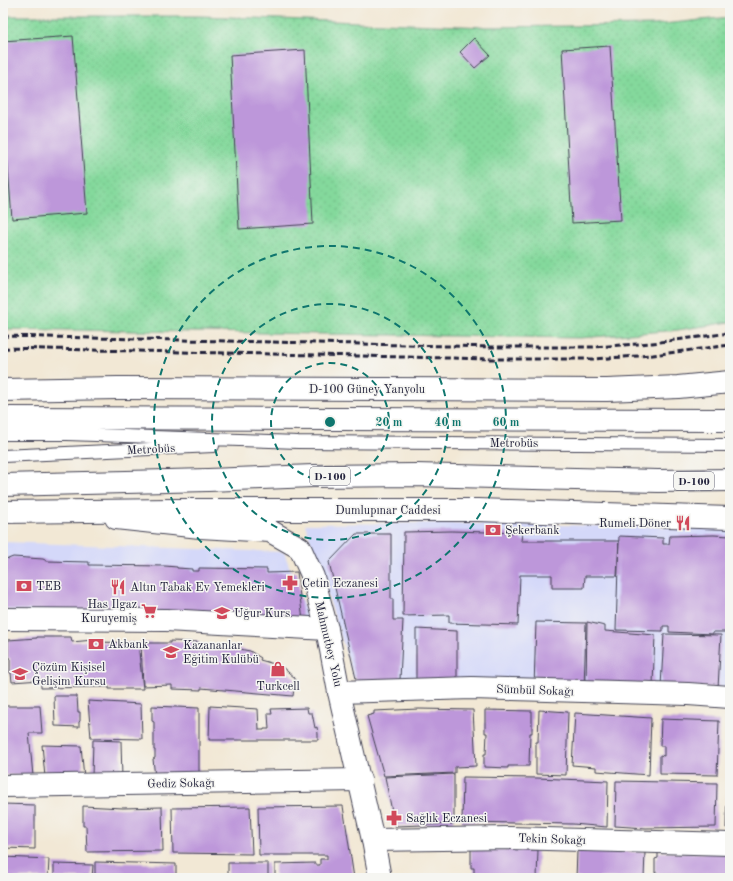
<svg xmlns="http://www.w3.org/2000/svg" width="733" height="881" font-family="'Old Standard TT',serif">
<style>
.built{fill:#d4d8f9}
.park{fill:url(#park-dots);stroke:#537e6c}
.building{fill:#bd97da}
.lines{fill:none;stroke-linecap:round;stroke-linejoin:round}
.lane-casing{stroke:#414052;stroke-width:14}
.street-casing{stroke:#414052;stroke-width:24}
.secondary-casing{stroke:#414052;stroke-width:24}
.primary-casing{stroke:#414052;stroke-width:24}
.highway-casing{stroke:#414052;stroke-width:24}
.lane{stroke:#fff;stroke-width:12}
.street{stroke:#fff;stroke-width:22}
.secondary{stroke:#fff;stroke-width:22}
.primary{stroke:#fff;stroke-width:22}
.highway{stroke:#fff;stroke-width:22}
.rail{stroke:#22223b;stroke-width:3;stroke-dasharray:6 3;stroke-linecap:butt}
.ring{fill:none;stroke:#0f766e;stroke-width:2;stroke-dasharray:7 5}
.labels{text-anchor:middle;stroke-width:3;stroke-linejoin:round;paint-order:stroke}
.shield{fill:#f6f6f2;stroke:#626272;stroke-width:1}
.shield-label{font-size:11px;font-weight:bold;fill:#22223b}
.street-label{font-size:12px;fill:#22223b;stroke:#f6f6f2}
.poi-label{font-size:12px;fill:#22223b;stroke:#f6f6f2;text-anchor:start}
.centre{fill:#0f766e;stroke:#f6f6f2;stroke-width:2}
.ring-label{font-size:12px;text-anchor:middle;font-weight:bold;fill:#0f766e;stroke:#f6f6f2;stroke-width:3;stroke-linejoin:round;paint-order:stroke}
</style>
<defs>
<pattern id="park-dots" width="8" height="8" patternUnits="userSpaceOnUse"><rect width="8" height="8" fill="#84d99c"/><path d="M2 2h.1M6 6h.1" fill="none" stroke="#72ba87" stroke-width="1.8" stroke-linecap="round"/></pattern>
</defs>
<rect width="100%" height="100%" fill="#f6f6f2"/>
<filter id="ink" filterUnits="userSpaceOnUse"><feTurbulence type="fractalNoise" baseFrequency=".025" numOctaves="2"/><feDisplacementMap in="SourceGraphic" scale="8" xChannelSelector="R" yChannelSelector="G"/><feConvolveMatrix kernelMatrix="1 2 1 2 8 2 1 2 1" color-interpolation-filters="sRGB"/></filter>
<filter id="wash" filterUnits="userSpaceOnUse"><feTurbulence type="fractalNoise" baseFrequency=".012" numOctaves="4" result="noise"/><feDisplacementMap in="SourceGraphic" scale="16" xChannelSelector="R" yChannelSelector="G"/><feGaussianBlur stdDeviation="0.9" result="paint"/><feColorMatrix in="noise" values="0 0 0 0 0 0 0 0 0 0 0 0 0 0 0 0 0 1.4 0 .05"/><feComposite in="paint" operator="in"/></filter>
<g filter="url(#wash)">
<rect width="100%" height="100%" fill="#f2e8d5"/>
<path class="built" d="M436 523 730 528V688L583 681 354 678 305 524Z
M3 542 284 552 313 632 3 610Z"/>
<path class="park" d="M3 16H202L486 27 653 25 730 17V322L678 330 580 338 3 329Z"/>
<g id="blocks">
<path class="building" d="M73 36 87 213 12 219 3 103V41Z
M474 38 490 55 475 68 460 52Z
M610 46 621 220 572 223 562 49Z
M305 50 313 224 239 229 230 55Z
M451 531 522 533 521 541H619L617 576H585L584 588H552V575H520L518 625 449 623V615L403 616 404 532Z
M356 534H391V599H393V620H403L400 679 357 683 329 562Z
M714 535 730 536V632H713V634L669 632V626H663V631L616 630 619 536 663 538V544H669L670 536Z
M13 557 43 559 47 561 89 562V565L165 566 177 567V568L192 569V571H199V568L267 569V573L297 572 303 621 3 609V558H7L8 559Z
M536 622 586 623 584 689 534 688Z
M587 622 605 626V631L655 635 653 684 586 687Z
M416 629 457 631V684L416 682Z
M664 634 721 635 718 688 661 686Z
M37 637H71L72 642 93 640 96 642 138 643 143 689H109V687L41 688V680L12 682 11 673H10V658H8V640L37 638Z
M170 641 199 642V644L229 647 250 651 261 658 260 660 281 666 295 678 293 696 201 688V690L172 689V685L143 686 141 643H170Z
M54 696H77L78 712H80V721L79 722V727L55 726Z
M88 701 141 704 142 739 91 738Z
M3 706H40L42 733H29L33 776 3 775Z
M152 706 199 708V778L155 777 153 759 155 758V750H154V722L152 721Z
M210 706 258 709 259 730H264V729H269L268 714H272L271 709 307 708 308 713H312L315 728 317 727 318 734V740H209Z
M419 709 473 710 476 766 455 767V773L384 776 367 716 374 714V711Z
M485 710 532 711V733H530L529 766H508V768L484 767V754H486L487 733H485Z
M539 710 568 712 566 775 536 774V742H538Z
M575 713 651 718 649 775 596 771V767L572 765Z
M661 719 719 721 717 775 660 774V755L664 756V746H660Z
M93 740 121 741 122 778 92 777Z
M42 745 81 746 84 777H45Z
M454 774V824L395 826 385 777Z
M463 777 537 778 608 781 607 827 573 824 462 822Z
M616 781 717 783 716 827 646 828 615 826Z
M727 786H730V828H726Z
M3 804 35 805V849L3 848Z
M83 806 123 808 162 807 163 851 87 852 86 826H83Z
M343 806 354 878H275V864L315 863V865H320V859H327V855H259L258 807Z
M250 807 252 854 173 853 172 808Z
M471 849 538 850 537 878H474V868H471Z
M577 851 645 852 644 878H576Z
M658 852 730 853V878H657V872L655 873V859L658 858Z
M3 857 49 859 48 878H3Z
M95 862 176 864V878H95Z
M228 863H268V878H228Z
M54 864 93 865 92 878H54Z
M212 876H227L226 878H212Z"/>
</g>
</g>
<g filter="url(#ink)">
<use href="#blocks" fill-opacity="0" stroke="#414052" stroke-width="1"/>
<g class="lines">
<defs>
<path id="lane" d="M3 434H67L298 442 730 445
M3 456 213 446"/>
<path id="street" d="M3 619 166 620 327 629
M339 692 472 688 688 694 730 697
M3 786 360 780
M373 840 510 838 730 844"/>
<path id="secondary" d="M116 518 200 527 270 531 300 548 313 577 327 629 339 692 373 840 380 878"/>
<path id="primary" d="M3 390 118 388 607 390 678 387 730 382
M3 512 172 510H478L730 518"/>
<path id="highway" d="M3 418 730 420
M3 485 208 480 313 476 416 475 658 481 730 480"/>
</defs>
<use href="#lane" class="lane-casing"/>
<use href="#street" class="street-casing"/>
<use href="#secondary" class="secondary-casing"/>
<use href="#primary" class="primary-casing"/>
<use href="#highway" class="highway-casing"/>
<use href="#lane" class="lane"/>
<use href="#street" class="street"/>
<use href="#secondary" class="secondary"/>
<use href="#primary" class="primary"/>
<use href="#highway" class="highway"/>
<path class="rail" d="M3 336 494 347H593L652 343 730 333
M3 348 493 359H593L653 355 730 345"/>
</g>
</g>
<g class="ring">
<circle cx="330" cy="422" r="59"/>
<circle cx="330" cy="422" r="118"/>
<circle cx="330" cy="422" r="176"/>
</g>
<defs>
<symbol id="restaurant-bare" viewBox="-9 -9 18 18"><path d="M-5-6h1v4h1v-4h1v4h1v-4h1v5L-1.5 .5V6h-2V.5L-5-1ZM5-6V6H3V1.5H1.5Q1.5-4 5-6Z" fill="#d1495b" stroke="#f6f6f2" stroke-width="2.5" paint-order="stroke"/></symbol>
<symbol id="bank-bare" viewBox="-9 -9 18 18"><path d="M-6-4H6V4H-6ZM0-2.3a2.3 2.3 0 1 0 0 4.6a2.3 2.3 0 1 0 0-4.6Z" fill="#d1495b" stroke="#f6f6f2" stroke-width="2.5" paint-order="stroke"/></symbol>
<symbol id="pharmacy-bare" viewBox="-9 -9 18 18"><path d="M-2-6h4v4h4v4h-4v4h-4v-4h-4v-4h4Z" fill="#d1495b" stroke="#f6f6f2" stroke-width="2.5" paint-order="stroke"/></symbol>
<symbol id="supermarket-bare" viewBox="-9 -9 18 18"><path d="M-6-5.5h2.5l.6 2H6L4.5 2H-2.5L-4.4-4H-6ZM-1.5 3.2a1.3 1.3 0 1 0 .1 0ZM3 3.2a1.3 1.3 0 1 0 .1 0Z" fill="#d1495b" stroke="#f6f6f2" stroke-width="2.5" paint-order="stroke"/></symbol>
<symbol id="school-bare" viewBox="-9 -9 18 18"><path d="M0-5L7-2L0 1L-7-2ZM-4 1L0 2.5L4 1V4Q0 6-4 4Z" fill="#d1495b" stroke="#f6f6f2" stroke-width="2.5" paint-order="stroke"/></symbol>
<symbol id="shop-bare" viewBox="-9 -9 18 18"><path d="M-5-2.5h2.3a2.7 3.5 0 0 1 5.4 0H5L5.5 6h-11ZM-1.5-2.5h3a1.5 2.3 0 0 0-3 0Z" fill="#d1495b" stroke="#f6f6f2" stroke-width="2.5" paint-order="stroke"/></symbol>
</defs>
<g fill-rule="evenodd">
<use href="#restaurant-bare" x="672" y="512" width="22" height="22"/>
<use href="#bank-bare" x="482" y="519" width="22" height="22"/>
<use href="#pharmacy-bare" x="279" y="572" width="22" height="22"/>
<use href="#bank-bare" x="13" y="575" width="22" height="22"/>
<use href="#restaurant-bare" x="107" y="576" width="22" height="22"/>
<use href="#supermarket-bare" x="138" y="600" width="22" height="22"/>
<use href="#school-bare" x="211" y="602" width="22" height="22"/>
<use href="#bank-bare" x="85" y="633" width="22" height="22"/>
<use href="#school-bare" x="160" y="641" width="22" height="22"/>
<use href="#shop-bare" x="267" y="658" width="22" height="22"/>
<use href="#school-bare" x="9" y="663" width="22" height="22"/>
<use href="#pharmacy-bare" x="383" y="807" width="22" height="22"/>
</g>
<g class="labels">
<g class="shield">
<rect x="310" y="467" width="40" height="18" rx="3"/>
<rect x="674" y="472" width="40" height="18" rx="3"/>
</g>
<g class="shield-label">
<text x="330" y="480">D-100</text>
<text x="694" y="485">D-100</text>
</g>
<g class="street-label">
<text x="367" y="393">D-100 Güney Yanyolu</text>
<text x="514" y="447">Metrobüs</text>
<text transform="translate(151 449) rotate(-3)" y="4">Metrobüs</text>
<text x="388" y="514">Dumlupınar Caddesi</text>
<text transform="translate(329 644) rotate(77)" y="4">Mahmutbey Yolu</text>
<text transform="translate(535 690) rotate(2)" y="4">Sümbül Sokağı</text>
<text transform="translate(181 783) rotate(-1)" y="4">Gediz Sokağı</text>
<text transform="translate(552 839) rotate(2)" y="4">Tekin Sokağı</text>
</g>
<g class="poi-label">
<text x="671" y="527" text-anchor="end">Rumeli Döner</text>
<text x="505" y="534">Şekerbank</text>
<text x="302" y="587">Çetin Eczanesi</text>
<text x="36" y="590">TEB</text>
<text x="130" y="591">Altın Tabak Ev Yemekleri</text>
<text x="137" y="608" text-anchor="end">Has Ilgaz<tspan x="137" dy="14">Kuruyemiş</tspan></text>
<text x="234" y="617">Uğur Kurs</text>
<text x="108" y="648">Akbank</text>
<text x="183" y="649">Kazananlar<tspan x="183" dy="14">Eğitim Kulübü</tspan></text>
<text x="32" y="671">Çözüm Kişisel<tspan x="32" dy="14">Gelişim Kursu</tspan></text>
<text x="278" y="690" text-anchor="middle">Turkcell</text>
<text x="406" y="822">Sağlık Eczanesi</text>
</g>
</g>
<circle cx="330" cy="422" r="6" class="centre"/>
<g class="ring-label">
<text x="389" y="426">20 m</text>
<text x="448" y="426">40 m</text>
<text x="506" y="426">60 m</text>
</g>
<rect width="733" height="881" fill="none" stroke="#f6f6f2" stroke-width="16"/>
</svg>
